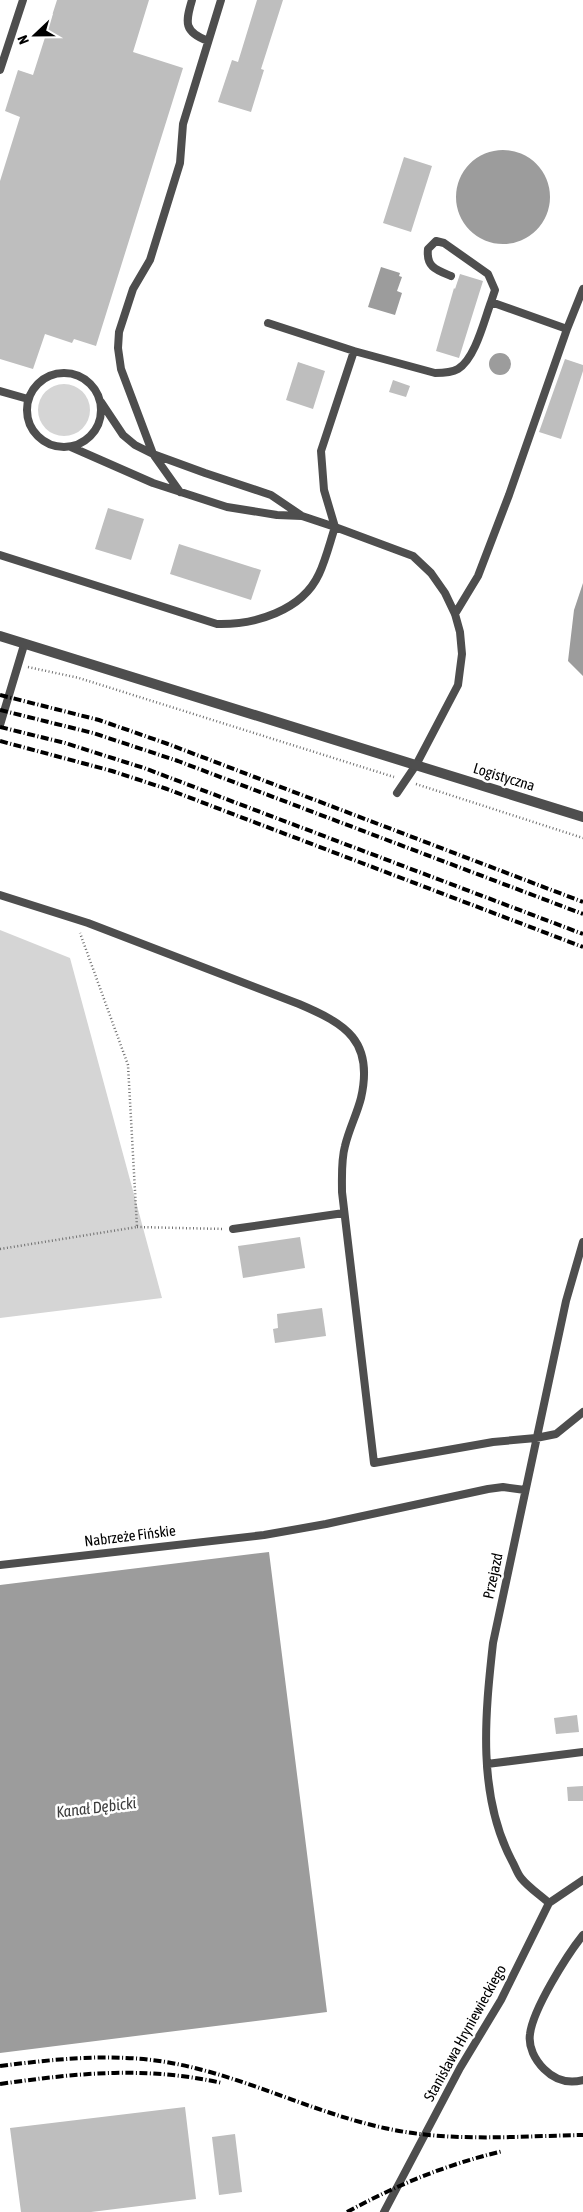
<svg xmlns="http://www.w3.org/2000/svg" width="583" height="2212" font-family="'Asap Condensed',sans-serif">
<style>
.green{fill:#d5d5d5}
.water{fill:#9c9c9c}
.building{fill:#bebebe}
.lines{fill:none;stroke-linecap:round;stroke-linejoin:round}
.path{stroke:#707070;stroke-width:2.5;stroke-dasharray:1 2.5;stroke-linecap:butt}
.service{stroke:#4e4e4e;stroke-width:8}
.minor{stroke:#4e4e4e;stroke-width:10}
.rail{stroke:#000;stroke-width:4;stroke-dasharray:8 2.5 1 2.5;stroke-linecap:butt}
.labels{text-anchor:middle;stroke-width:5;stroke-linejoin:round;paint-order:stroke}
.street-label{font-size:15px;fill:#000;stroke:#fff}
.water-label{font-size:16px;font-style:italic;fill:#3d3d3d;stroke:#fff}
</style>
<rect width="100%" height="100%" fill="#fff"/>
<path class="green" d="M38 410a26 26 0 1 1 52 0a26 26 0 1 1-52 0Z
M0 930 70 958 162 1298 0 1318Z"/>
<path class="water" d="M456 197a47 47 0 1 1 94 0a47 47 0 1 1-94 0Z
M381 267 400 273 399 276 402 277 397 291 402 293 395 315 368 307Z
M489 364a11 11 0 1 1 22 0a11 11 0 1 1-22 0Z
M583 583V676L568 661 574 610Z
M269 1552 327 2012 0 2053V1585Z"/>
<path class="building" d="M57 0H149L133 52 183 68 96 346 74 339 72 343 45 334 33 369 0 359V181L20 117 5 111 18 70 33 75Z
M257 0H283L261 69 264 70 251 112 218 102 232 60 238 62Z
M404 157 432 166 411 232 383 223Z
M460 274 483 281 459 358 436 351 454 288 455 289Z
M565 359 583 365V371L561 439 539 432Z
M298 362 325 371 313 409 286 400Z
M393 380 410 386 406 397 389 392Z
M108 508 144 519 131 560 95 549Z
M179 544 261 570 251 600 170 574Z
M300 1237 305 1268 243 1278 238 1246Z
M322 1308 326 1336 275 1343 273 1329 278 1328 277 1314Z
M577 1715 579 1732 556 1734 554 1718Z
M583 1786V1801H568L567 1787Z
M185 2107 196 2199 91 2212H21L10 2128Z
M235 2134 242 2192 219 2195 212 2137Z"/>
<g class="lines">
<path class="path" d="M28 667 79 678 394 777
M416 784 583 838
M137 1227 224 1229
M0 1249 137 1227 128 1065 80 933"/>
<path class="service" d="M192 0C185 23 184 32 208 41
M0 70 23 0
M451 276C436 270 426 267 428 249L436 241 444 243 488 274 495 290 491 302
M268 323 354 351
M567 329 583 289
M27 410a37 37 0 1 1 74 0a37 37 0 1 1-74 0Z
M0 391 28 399
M101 402 123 435 135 445 153 454 205 473 271 495 302 516
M180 492 153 454 121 369 118 348 119 332 133 289 150 260 180 163 183 124 221 0
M0 555 217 624C254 625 302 611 319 574 326 559 330 542 335 527L302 516 277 515 227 507 153 483 71 447
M0 725 24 645
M397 793 416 765 458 685 462 654 460 632 455 614 445 593 431 573 413 556 335 527 324 490 321 451 354 351 435 373C442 373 451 373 458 369 475 359 484 321 491 302L567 329 509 495 478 576 455 614
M0 895 88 923 299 1004C346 1024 374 1041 361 1098 357 1114 349 1129 345 1146 341 1160 342 1177 342 1192L374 1463 493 1442 536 1438 556 1434 583 1412
M233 1229 344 1213
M0 1565 264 1535 326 1524 488 1489 503 1487 525 1490
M487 1764 583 1752
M549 1903C540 1895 528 1887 521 1878 517 1873 515 1866 512 1861 477 1795 485 1715 493 1643L566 1301 583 1242
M583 1935C567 1955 533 2009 530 2034 528 2047 535 2060 544 2069 555 2080 568 2084 583 2080
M384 2212 460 2068 501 2000 549 1903 583 1880"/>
<path class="minor" d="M0 636 583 817"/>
<path class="rail" d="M0 695 99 720 168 744 583 902
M0 710 93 733 178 761 583 914
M0 727 65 743 144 768 583 934
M0 741 112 771 167 789 583 947
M0 2066C56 2059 110 2053 166 2062 244 2075 316 2115 394 2130 456 2142 521 2136 583 2135
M0 2084C77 2073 145 2066 222 2083
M347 2212C399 2184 445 2165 503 2151"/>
</g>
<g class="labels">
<g class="street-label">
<text transform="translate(504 777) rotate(17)" y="5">Logistyczna</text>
<text transform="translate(130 1536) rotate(-7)" y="5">Nabrzeże Fińskie</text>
<text transform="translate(493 1576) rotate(-78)" y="5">Przejazd</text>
<text transform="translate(465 2033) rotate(-61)" y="5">Stanisława Hryniewieckiego</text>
</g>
<g class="water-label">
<text transform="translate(96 1807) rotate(-7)" y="6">Kanał Dębicki</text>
</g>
</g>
<g transform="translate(35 35) rotate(248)" stroke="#ffffff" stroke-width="4" paint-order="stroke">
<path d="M0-4L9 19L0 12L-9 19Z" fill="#000000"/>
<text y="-8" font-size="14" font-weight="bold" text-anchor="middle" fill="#000000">N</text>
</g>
</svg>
